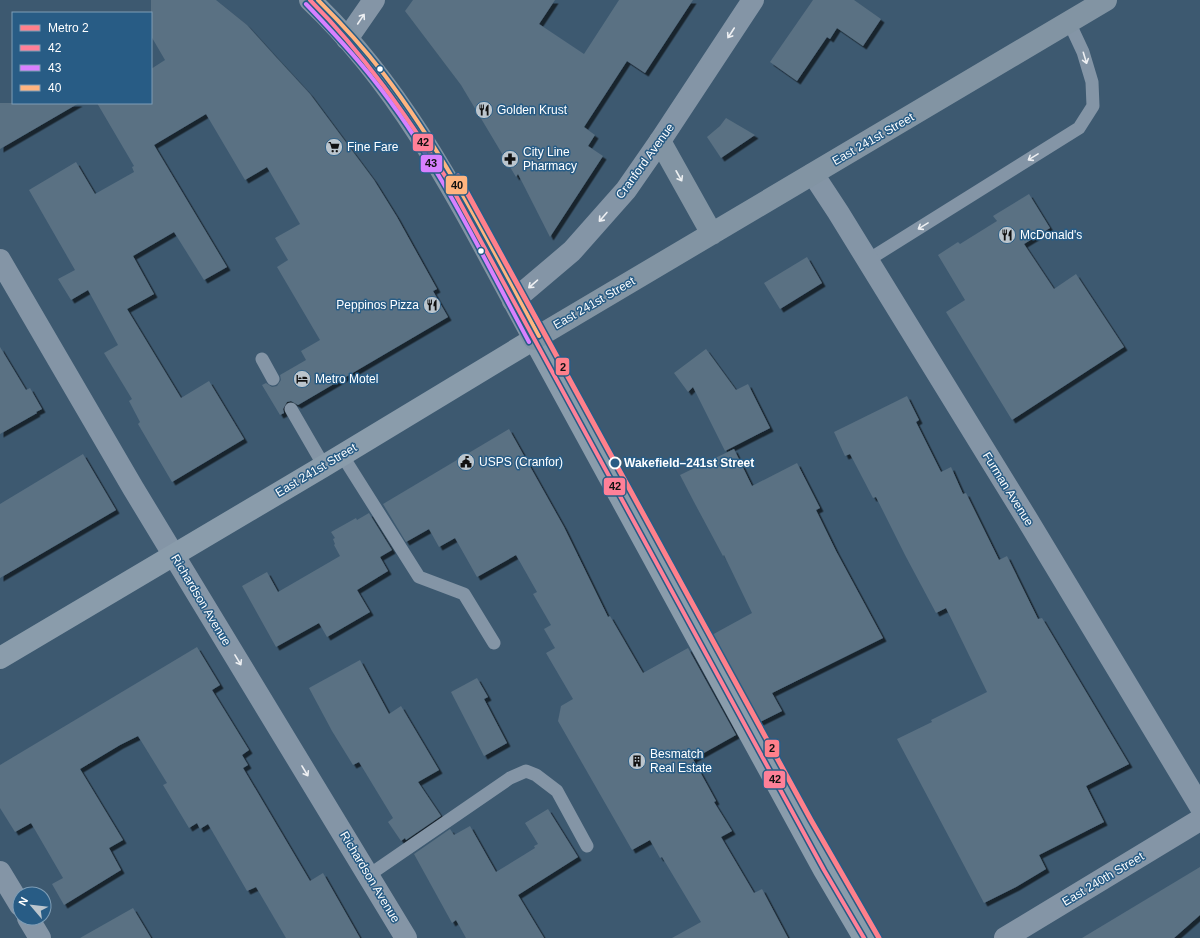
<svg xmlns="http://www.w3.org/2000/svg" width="1200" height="938" font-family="Arial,sans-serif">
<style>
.building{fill:#5a7183;filter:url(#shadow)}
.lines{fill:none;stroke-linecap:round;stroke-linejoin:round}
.lane{stroke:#8495a6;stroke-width:13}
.street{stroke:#8495a6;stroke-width:22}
.secondary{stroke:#8a9cab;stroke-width:22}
.primary{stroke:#8294a3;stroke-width:22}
.rail-casing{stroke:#8395a5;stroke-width:4.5}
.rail{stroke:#285c85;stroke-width:3;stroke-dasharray:9;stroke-linecap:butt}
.bus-1-casing{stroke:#285c85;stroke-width:7}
.bus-2-casing{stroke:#285c85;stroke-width:7}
.bus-3-casing{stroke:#285c85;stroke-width:7}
.bus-1{stroke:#ff8098;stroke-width:4}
.bus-2{stroke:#d880ff;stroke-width:4}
.bus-3{stroke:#ffb580;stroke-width:4}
.metro-1-casing{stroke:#285c85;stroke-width:8}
.metro-1{stroke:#ff808b;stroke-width:5}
.oneway{stroke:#edeff2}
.oneway2{stroke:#eceff1}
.bus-dot{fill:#fff;stroke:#285c85;stroke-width:1.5}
.stop-dot{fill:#285c85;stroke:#fff;stroke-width:2}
.labels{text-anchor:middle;stroke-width:3;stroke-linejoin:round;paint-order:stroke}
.poi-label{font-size:12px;fill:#fff;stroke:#285c85;text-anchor:start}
.street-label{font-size:12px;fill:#fff;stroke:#285c85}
.stop-label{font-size:12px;font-weight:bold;fill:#fff;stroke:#285c85;text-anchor:start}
.line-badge{stroke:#285c85;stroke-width:1.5}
.pale-badge-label{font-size:11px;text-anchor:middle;font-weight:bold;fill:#111}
</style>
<defs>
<filter id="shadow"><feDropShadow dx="3.5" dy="3.5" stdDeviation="0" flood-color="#0009"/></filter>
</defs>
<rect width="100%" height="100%" fill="#3d5970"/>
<path class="building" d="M151 0H216L247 25 275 56 310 94 374 180 397 217 437 289 433 291 448 317 298 405 291 401 287 402 283 409 284 413 280 415 262 385 266 383 272 387 277 386 281 380 280 375 306 360 301 351 320 340 277 267 288 260 275 238 300 224 267 167 245 180 206 114 154 145 227 267 204 280 174 232 133 256 154 294 127 309 181 398 209 381 244 439 172 482 138 424 140 422 129 401 132 399 104 353 118 345 88 290 71 300 58 279 75 270 29 190 76 162 95 194 134 172 132 167 134 166 97 103H151V69L165 60 151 36Z
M413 0H555L539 24 584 54 619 0H693L645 73 627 61 584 127 595 135 588 146 603 156 550 237 518 174 516 177 461 85 405 11Z
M813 0H854L881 19 863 46 837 28 830 39 827 37 797 81 770 62Z
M0 103H79L0 149Z
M726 118 755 135 721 158 707 137 720 126Z
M1029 194 1050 228 1024 244 1054 289 1076 274 1124 347 1012 420 946 312 965 300 938 255 958 242 960 244 997 221 993 216Z
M807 257 822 283 780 309 764 283Z
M0 347 26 390 30 388 42 409 36 412 37 413 0 434Z
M706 349 736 390 748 384 770 428 725 451 693 387 688 392 674 373Z
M907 396 919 420 916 422 941 472 951 467 963 494 966 493 999 560 1007 556 1038 619 1042 618 1129 764 1086 786 1104 822 1039 855 1046 869 1016 887 984 903 897 739 932 722 931 720 987 692 946 608 936 613 905 555 876 497 873 498 850 454 845 456 834 432Z
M509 429 564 527 608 617 610 616 643 673 688 648 736 735 693 759 716 801 714 802 732 831 721 837 754 893 762 889 788 938H672L701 922 662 857 660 858 650 840 632 850 558 721 561 706 573 699 546 653 555 648 544 629 551 625 533 594 537 592 516 555 477 577 455 538 439 547 429 529 406 542 383 504Z
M734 449 752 486 797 463 820 508 816 510 836 551 883 638 772 693 782 711 758 723 710 636 752 613 724 555 723 556 694 502 680 475Z
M83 454 116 510 0 578V504Z
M369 513 392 550 380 557 388 571 357 590 370 612 327 637 319 623 276 647 242 586 267 572 278 592 340 556 334 545 335 544 333 539 335 538 331 532 356 518 357 520Z
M197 647 220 685 212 690 249 750 242 755 248 765 243 768 310 881 323 873 360 938H286L256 887 247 891 208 824 200 829 197 823 189 828 163 785 167 783 138 736 120 745 80 769 123 840 109 848 121 870 64 905 52 884 63 878 31 823 15 832 0 808V765Z
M360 660 389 714 401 706 439 770 418 782 441 816 406 840 405 838 401 841 388 822 393 818 359 762 353 765 332 731 309 688Z
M477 678 488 697 484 699 507 743 484 756 451 692Z
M548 809 578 857 518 895 544 938H466L456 920 452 923 414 854 450 829 454 835 470 826 496 872 535 848 534 846 538 844 525 823Z
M1200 867V915L1174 938H1082Z
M133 908 151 938H80Z"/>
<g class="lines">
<path class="lane" d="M868 260 1079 128 1093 106 1092 82 1083 52 1069 22
M262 359 273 379
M291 409 324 466
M342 455 419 577 464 594 494 643
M369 875 510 778 526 771 536 775 557 791 587 846"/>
<path class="street" d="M347 39 374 0
M813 174 838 212 1027 519 1200 806
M0 260 133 488 406 938
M513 301 572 251 626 190 660 141 753 0
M0 872 20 905
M28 918 40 938
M1005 938 1200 820"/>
<path class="secondary" d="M0 658 324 466 534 339 824 870 864 938"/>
<path class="primary" d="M310 0C410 94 469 220 534 339L1106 0
M660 141 712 234"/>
<defs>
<path id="rail" d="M878 937 879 938"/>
</defs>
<use href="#rail" class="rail-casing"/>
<use href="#rail" class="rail"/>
<defs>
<path id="bus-1" d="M310 0C364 54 406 115 447 179L824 870 864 938"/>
<path id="bus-2" d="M306 4C329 28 352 52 373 79 436 158 481 253 529 342"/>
<path id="bus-3" d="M318 0C341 23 363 47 383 73 445 154 491 246 539 336"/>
</defs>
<use href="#bus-1" class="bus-1-casing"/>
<use href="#bus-2" class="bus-2-casing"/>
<use href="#bus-3" class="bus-3-casing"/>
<use href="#bus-1" class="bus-1"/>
<use href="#bus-2" class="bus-2"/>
<use href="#bus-3" class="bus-3"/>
<defs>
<path id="metro-1" d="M458 176 811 820 879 938"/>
</defs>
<use href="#metro-1" class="metro-1-casing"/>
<use href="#metro-1" class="metro-1"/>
</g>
<defs><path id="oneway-shaft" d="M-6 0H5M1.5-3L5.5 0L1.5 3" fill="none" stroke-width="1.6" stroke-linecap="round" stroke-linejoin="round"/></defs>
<g class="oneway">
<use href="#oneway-shaft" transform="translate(361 19) rotate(-56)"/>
<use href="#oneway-shaft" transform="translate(731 33) rotate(123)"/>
<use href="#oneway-shaft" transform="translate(1085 58) rotate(73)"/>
<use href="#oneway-shaft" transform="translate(1033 157) rotate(148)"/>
<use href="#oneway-shaft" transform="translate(603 217) rotate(131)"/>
<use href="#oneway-shaft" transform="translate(923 226) rotate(148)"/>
<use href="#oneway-shaft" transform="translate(533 284) rotate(139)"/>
<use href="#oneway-shaft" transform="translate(238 660) rotate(59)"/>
<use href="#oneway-shaft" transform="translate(305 771) rotate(59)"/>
</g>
<use class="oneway2" href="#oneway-shaft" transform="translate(679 176) rotate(61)"/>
<defs>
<symbol id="restaurant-disc" viewBox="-11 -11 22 22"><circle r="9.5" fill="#bbc5cd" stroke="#285c85"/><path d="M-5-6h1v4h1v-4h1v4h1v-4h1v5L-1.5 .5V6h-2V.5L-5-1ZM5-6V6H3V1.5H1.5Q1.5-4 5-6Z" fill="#111"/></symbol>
<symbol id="supermarket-disc" viewBox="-11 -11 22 22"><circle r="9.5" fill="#bbc5cd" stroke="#285c85"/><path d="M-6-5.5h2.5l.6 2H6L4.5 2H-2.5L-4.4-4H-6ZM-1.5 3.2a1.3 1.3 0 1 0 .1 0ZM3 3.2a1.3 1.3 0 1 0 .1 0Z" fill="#111"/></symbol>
<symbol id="pharmacy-disc" viewBox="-11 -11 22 22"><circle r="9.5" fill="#bbc5cd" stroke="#285c85"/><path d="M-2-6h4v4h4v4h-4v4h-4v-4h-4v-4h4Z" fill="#111"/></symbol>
<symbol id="hotel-disc" viewBox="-11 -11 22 22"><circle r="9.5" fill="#bbc5cd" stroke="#285c85"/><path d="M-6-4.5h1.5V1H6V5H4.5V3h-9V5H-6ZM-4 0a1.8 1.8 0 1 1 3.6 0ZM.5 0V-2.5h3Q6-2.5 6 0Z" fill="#111"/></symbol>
<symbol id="civic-disc" viewBox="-11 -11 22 22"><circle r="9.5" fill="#bbc5cd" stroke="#285c85"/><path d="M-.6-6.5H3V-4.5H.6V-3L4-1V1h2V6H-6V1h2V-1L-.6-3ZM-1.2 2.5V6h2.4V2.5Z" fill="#111"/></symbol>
<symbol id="building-disc" viewBox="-11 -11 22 22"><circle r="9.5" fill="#bbc5cd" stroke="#285c85"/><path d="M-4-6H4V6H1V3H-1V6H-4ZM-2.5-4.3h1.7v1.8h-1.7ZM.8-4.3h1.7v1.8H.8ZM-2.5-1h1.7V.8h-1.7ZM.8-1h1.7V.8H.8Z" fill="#111"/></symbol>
</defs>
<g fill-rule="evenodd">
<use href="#restaurant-disc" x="474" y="100" width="20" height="20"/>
<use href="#supermarket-disc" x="324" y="137" width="20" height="20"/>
<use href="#pharmacy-disc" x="500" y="149" width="20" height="20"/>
<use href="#restaurant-disc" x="997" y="225" width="20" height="20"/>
<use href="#restaurant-disc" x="422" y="295" width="20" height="20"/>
<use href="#hotel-disc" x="292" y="369" width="20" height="20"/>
<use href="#civic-disc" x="456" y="452" width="20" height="20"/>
<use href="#building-disc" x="627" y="751" width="20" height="20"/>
</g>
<g class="bus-dot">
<circle cx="380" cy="69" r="3.5"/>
<circle cx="481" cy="251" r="3.5"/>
</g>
<circle class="stop-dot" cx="615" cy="463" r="5.5"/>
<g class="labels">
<g class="poi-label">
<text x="497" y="114">Golden Krust</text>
<text x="347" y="151">Fine Fare</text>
<text x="523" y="156">City Line<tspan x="523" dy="14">Pharmacy</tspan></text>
<text x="1020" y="239">McDonald's</text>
<text x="419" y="309" text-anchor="end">Peppinos Pizza</text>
<text x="315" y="383">Metro Motel</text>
<text x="479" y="466">USPS (Cranfor)</text>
<text x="650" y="758">Besmatch<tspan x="650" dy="14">Real Estate</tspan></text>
</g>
<g class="street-label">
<text transform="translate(873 139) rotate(-30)" y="4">East 241st Street</text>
<text transform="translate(645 161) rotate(-54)" y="4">Cranford Avenue</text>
<text transform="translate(594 303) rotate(-30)" y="4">East 241st Street</text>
<text transform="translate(316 470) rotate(-31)" y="4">East 241st Street</text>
<text transform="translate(1008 489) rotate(58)" y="4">Furman Avenue</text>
<text transform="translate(201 600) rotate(59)" y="4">Richardson Avenue</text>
<text transform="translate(370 877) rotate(59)" y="4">Richardson Avenue</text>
<text transform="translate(1103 879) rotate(-31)" y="4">East 240th Street</text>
</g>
<g class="stop-label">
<text x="624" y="467">Wakefield–241st Street</text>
</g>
</g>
<g class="line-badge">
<rect x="412" y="133" width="22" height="19" rx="4" fill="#ff8098"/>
<rect x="420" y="154" width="23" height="19" rx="4" fill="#d880ff"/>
<rect x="445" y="175" width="23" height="20" rx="4" fill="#ffb580"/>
<rect x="555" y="357" width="15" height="19" rx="4" fill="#ff808b"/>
<rect x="603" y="477" width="23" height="19" rx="4" fill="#ff8098"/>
<rect x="764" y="739" width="16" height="19" rx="4" fill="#ff808b"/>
<rect x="763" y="770" width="23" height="19" rx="4" fill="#ff8098"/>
</g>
<g class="pale-badge-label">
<text x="423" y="146">42</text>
<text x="431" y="167">43</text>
<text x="457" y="189">40</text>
<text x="563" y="371">2</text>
<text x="615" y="490">42</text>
<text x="772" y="752">2</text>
<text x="775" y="783">42</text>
</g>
<rect x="12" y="12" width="140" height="92" fill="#285c85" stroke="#7e9db6"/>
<rect x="20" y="25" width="20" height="6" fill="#ff808b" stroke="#7e9db6"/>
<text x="48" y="32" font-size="12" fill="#ffffff">Metro 2</text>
<rect x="20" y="45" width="20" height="6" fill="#ff8098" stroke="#7e9db6"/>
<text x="48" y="52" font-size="12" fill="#ffffff">42</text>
<rect x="20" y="65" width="20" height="6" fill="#d880ff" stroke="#7e9db6"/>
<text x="48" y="72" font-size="12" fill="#ffffff">43</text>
<rect x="20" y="85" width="20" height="6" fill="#ffb580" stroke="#7e9db6"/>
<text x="48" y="92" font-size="12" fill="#ffffff">40</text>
<g transform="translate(32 906) rotate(298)"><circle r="19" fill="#285c85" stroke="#7e9db6"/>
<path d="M0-3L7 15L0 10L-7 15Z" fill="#bbc5cd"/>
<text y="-6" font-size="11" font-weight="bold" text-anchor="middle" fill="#ffffff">N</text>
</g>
</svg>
